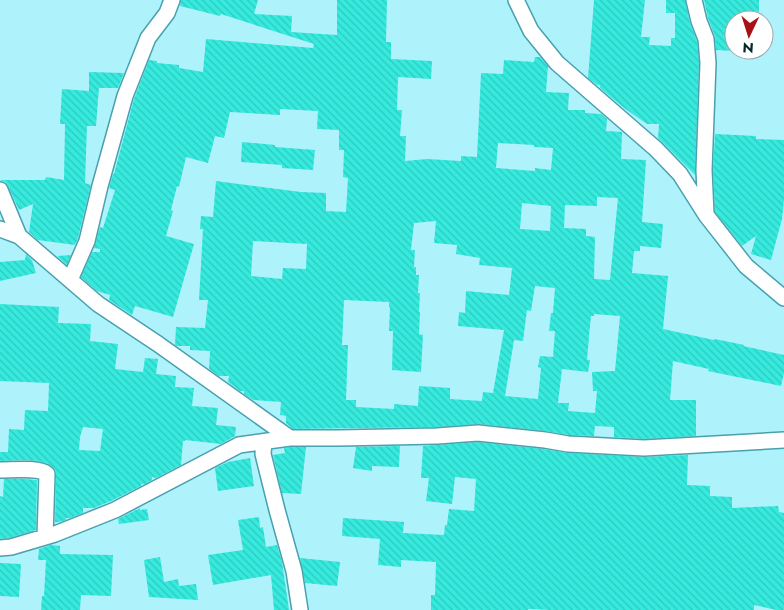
<svg xmlns="http://www.w3.org/2000/svg" width="784" height="610" font-family="Jost,sans-serif">
<style>
.building{fill:url(#building-back-hatch);fill-rule:evenodd}
.lines{fill:none;stroke-linecap:round;stroke-linejoin:round}
.street-casing{stroke:#48a1ae;stroke-width:18}
.street{stroke:#fff;stroke-width:15}
</style>
<defs>
<pattern id="building-back-hatch" width="6" height="6" patternUnits="userSpaceOnUse" patternTransform="scale(1.25)"><rect width="6" height="6" fill="#36eadd"/><path d="M-1 5l2 2M0 0l6 6M5-1l2 2" fill="none" stroke="#2ec9be"/></pattern>
</defs>
<rect width="100%" height="100%" fill="#aef2fc"/>
<path class="building" d="M181 0H258L254 14 292 16 291 32 337 35V0H387L386 42H391V59L432 61 431 79 398 77 397 110H402L400 136H406L405 161 427 159 461 161V156L477 157 481 73 503 74 504 60 534 62 535 57H540L548 66 546 92 569 93 568 110H585V113L601 114 607 119 606 131 622 132 621 159 646 160 642 222 663 224 661 248 640 246V251H634L632 273 668 276 663 329 714 340 715 339 744 345 743 346 784 355V373L781 386 708 371 709 369 673 361 670 400H696V436L644 439 614 437V427L595 426 594 436 569 435 546 431 479 424 437 427 293 429 286 423V416L280 415 281 402 253 400 244 394V391H240L228 382 229 376H219L209 369 210 351 190 350V346H176L175 345 176 327 205 328 208 300H199L203 229H200L201 216 213 217 216 181 301 192 326 193V211L346 212 348 178 343 177 344 150H339V130L317 129 318 111 280 109V115L230 112 224 138 215 136 208 163 186 157 179 187 177 186 171 210 173 211 166 236 194 244 173 317 135 306 132 315 109 300 110 295 97 291 81 277 92 252H100V249L94 248 100 227 103 228 115 190 109 188 113 174H114L134 99 149 60 157 61V63L179 65V68L203 72 206 39 313 48 314 44 221 14 220 16 180 6ZM498 143 534 145V147L553 148 551 170 535 168V171L496 168ZM597 197 618 198 610 280 594 279 595 237 586 236V229L564 228 565 205 597 206ZM522 203 551 206 550 231 520 229ZM436 221 434 243 457 245 456 254 480 258 479 265 512 268 509 295 466 291 465 313 459 312 458 326 504 330 493 393 483 392 482 401 450 399V388L419 386 418 406 394 404V409L356 407V400H346L348 345H342L344 300 389 302V307H390L389 331H393L392 370 421 372 423 335 419 334 420 312H419L420 293H418L419 275H416V267H414L415 250H411L414 223ZM253 241 307 244 306 269 283 268 282 279 251 276ZM535 286 555 288 553 313H551L549 331H555L553 357 540 356 538 367 541 368 538 399 505 396 514 340 523 341 527 310 531 311ZM594 314 620 316 615 371 592 372 593 391H597L595 413 568 411 569 403H558L562 369 588 372 590 360H587L590 326 591 316H594Z
M594 0H645L641 37H650L649 45 671 46V38H675V13H666V0H685L690 23 697 41 699 63 695 175 658 138 659 124H647L624 108 600 88V85H597L588 78Z
M704 0H759V12L752 11 751 20H734V51L716 50 715 36 708 18Z
M89 72 124 73 118 88H99L96 126H87L85 183 91 185 78 238 75 245 38 240 29 232 33 204 19 210 8 186 5 182 0 180H45L46 177 64 180 65 124H60L62 89 89 91Z
M715 134 756 136V139L784 140V200L782 219 771 260 751 254 756 236 742 246 715 212 713 170Z
M242 142 275 145V147L315 150 313 170 282 168V165L241 162Z
M26 254 32 260 36 273 0 281V262L25 260Z
M71 255 67 265 58 257V256Z
M0 304 59 307 58 323 91 324 90 341 118 344 115 369 143 372 145 358 158 359 156 374 176 376 175 387 194 388 192 406 218 408 216 425 236 427 235 436 221 444 185 440V441H183L181 465 156 478 152 477V480L145 484H141V486L111 501 94 508H83V513L70 518H66V520L59 522H55V523L56 474 55 469 48 464 39 461 25 460 0 461V452H8L9 429 24 430 25 410 48 411 49 383 0 381ZM83 427 103 429 100 451 79 450 80 437Z
M478 442 544 449 568 453 644 457 688 455 687 485 710 486V496L732 497V508L778 506 779 512 784 513V610H776L754 605V610H550L528 609V610H431V595H435L436 562 401 560V567L378 565 380 539 342 536 343 518 404 522 403 533 444 535 445 525H447L449 509 474 511 476 479 455 477 452 504 426 501 429 478H421L423 446Z
M400 446 399 467 372 466V471L353 468 356 447Z
M291 447H306L301 494 282 493 273 455 285 453 284 448Z
M250 458 254 486 218 491 215 468 228 462Z
M4 479H25L37 480 36 530 9 538 0 539V496L3 497Z
M140 508V510L147 509 149 520 119 524 118 519Z
M259 517 260 528 263 527 266 547 277 545 282 562 289 610H274L271 575 213 585 208 555 243 550 238 520Z
M51 545 60 546V554L113 555 111 596 81 595 80 610H41L42 596H44L46 560H38L39 549Z
M160 557 164 582 178 579 179 586 196 584 198 600 149 597 144 560Z
M300 558 340 562 337 586 305 583Z
M0 563 21 564 19 597 0 596Z"/>
<g class="lines">
<defs>
<path id="street" d="M516 0 531 31 557 63 656 149 680 174 706 215 746 266 784 298
M694 0 699 21 706 39 708 63 704 170 706 214
M0 190 19 236
M0 229 19 236 98 304 158 344 290 438
M70 280 87 241 100 186 125 96 148 38 167 13 172 0
M264 442 263 454 277 510 294 571 300 610
M0 470C12 470 39 467 47 474L45 537
M0 548 11 547 55 534 115 510 239 445 290 438H339L437 436 478 433 545 440 568 444 644 448 784 440"/>
</defs>
<use href="#street" class="street-casing"/>
<use href="#street" class="street"/>
</g>
<g transform="translate(749 35) rotate(184)"><circle r="24" fill="#ffffff" stroke="#99a9ab"/>
<path d="M0-4L9 19L0 12L-9 19Z" fill="#a71214"/>
<text y="-8" font-size="14" font-weight="bold" text-anchor="middle" fill="#00282d">N</text>
</g>
</svg>
